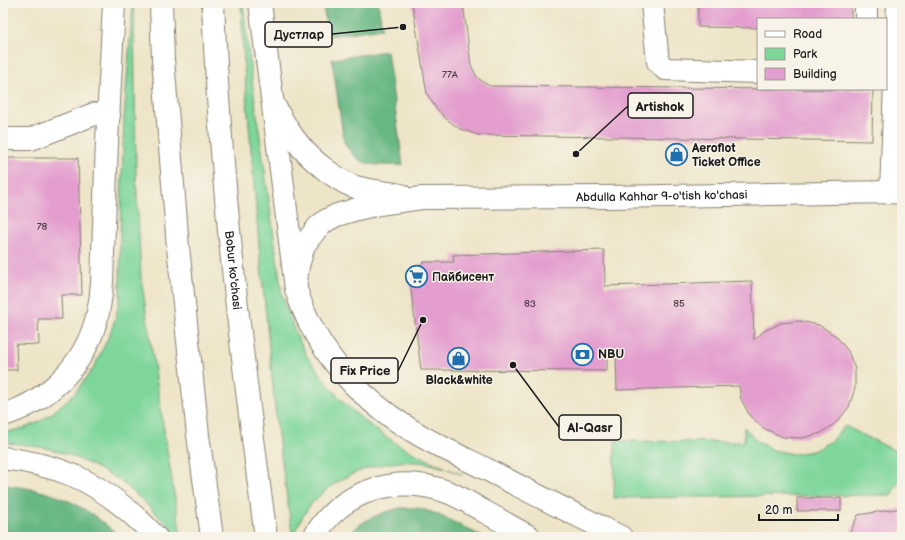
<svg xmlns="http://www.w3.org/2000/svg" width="905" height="540" font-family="'Balsamiq Sans',sans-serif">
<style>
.green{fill:#7ed69b;stroke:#4d795c}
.forest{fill:#66b783;stroke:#416a50}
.building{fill:#e39dce}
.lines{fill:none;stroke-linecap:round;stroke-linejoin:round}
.minor-casing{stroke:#858072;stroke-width:24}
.major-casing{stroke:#858072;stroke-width:24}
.highway-casing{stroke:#858072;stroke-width:24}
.minor{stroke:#fff;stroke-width:22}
.major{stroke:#fff;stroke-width:22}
.highway{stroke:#fff;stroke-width:22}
.labels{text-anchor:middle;stroke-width:3;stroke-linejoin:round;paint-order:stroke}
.number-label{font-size:10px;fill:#4e3c48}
.poi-label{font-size:12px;font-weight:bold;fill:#1c1c1c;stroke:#f7f3e8;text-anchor:start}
.street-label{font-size:12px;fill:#1c1c1c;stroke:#f7f3e8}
.leader{fill:none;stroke:#1c1c1c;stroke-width:1.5}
.callout-dot{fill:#1c1c1c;stroke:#f7f3e8;stroke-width:1.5}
.callout{fill:#f7f3e8;stroke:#1c1c1c;stroke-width:1.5}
.callout-label{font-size:13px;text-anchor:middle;font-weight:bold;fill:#1c1c1c}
</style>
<rect width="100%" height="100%" fill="#f7f3e8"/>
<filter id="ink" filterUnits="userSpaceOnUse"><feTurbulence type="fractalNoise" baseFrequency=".025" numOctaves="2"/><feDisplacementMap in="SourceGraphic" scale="8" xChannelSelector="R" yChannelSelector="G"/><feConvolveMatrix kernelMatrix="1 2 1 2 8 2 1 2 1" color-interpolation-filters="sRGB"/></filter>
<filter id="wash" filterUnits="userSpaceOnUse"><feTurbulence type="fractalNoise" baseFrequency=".012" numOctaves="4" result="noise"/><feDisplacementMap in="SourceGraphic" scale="16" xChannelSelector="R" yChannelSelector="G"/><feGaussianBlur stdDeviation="0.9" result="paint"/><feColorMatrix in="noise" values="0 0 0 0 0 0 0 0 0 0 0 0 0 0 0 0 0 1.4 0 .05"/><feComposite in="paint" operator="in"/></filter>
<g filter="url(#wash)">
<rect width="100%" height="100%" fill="#eee5c8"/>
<path class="green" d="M133 3H134L136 172 141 277 165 437 181 536 180 537 139 497 119 480 95 467 70 455 46 448 20 444 3 443V433L25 428 39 422 51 414 74 394 93 369 110 334 116 316 120 298V235L124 117Z
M241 3H243L250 65 282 294C288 313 294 332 304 350 306 356 310 360 314 365 335 398 364 423 397 444 418 456 441 466 463 475 451 470 438 465 425 463 385 457 341 473 313 502 305 511 300 522 294 533H292L277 428 259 245 244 66Z
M845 426 902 454V476L891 495 614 498 615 441 744 442V427L757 441 773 450 794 454 813 451 831 441Z"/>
<path class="forest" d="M323 3H378L382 28 327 36Z
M387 51 403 165C376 165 359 169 344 142L332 59Z
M3 485C54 490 83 503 120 537H3Z
M399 508H418L434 513 450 520 483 537H347C361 520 378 514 399 508Z"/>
<g id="blocks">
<path class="building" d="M412 3H463L471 65 477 77 483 82 490 86 873 90 872 141 478 135 460 129 445 118 435 107 427 94Z
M698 3H851V19H758V28L698 27Z
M3 158H78L82 295H61L62 319H38L39 345 16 344 17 370H3Z
M604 250 605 286 752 281 754 340 764 331 781 323 800 321 819 325 836 336 848 351 855 369V388L849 407 837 422 821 433 802 438 783 437 765 429 750 416 741 399 739 386 617 390 616 356H607V371L421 370 409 273 424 262H454L453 255Z
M797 498H841V511H797Z
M902 508V537H848L858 515Z"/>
</g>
</g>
<g filter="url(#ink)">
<use href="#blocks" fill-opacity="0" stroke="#858072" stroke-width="1"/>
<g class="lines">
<defs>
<g id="minor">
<path d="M652 3 658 62 665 69 758 72"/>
<path d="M866 3V19"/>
<path d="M273 103C287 130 300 151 326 170 334 176 343 182 352 186 368 191 385 192 401 195"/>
<path d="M3 139H31L94 114 109 115"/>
<path d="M891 192 898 3"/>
<path id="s1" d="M296 281 298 266 304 245 318 227 327 220 337 215 357 209 379 204 422 198 606 197 891 192 902 193"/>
</g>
<g id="major">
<path d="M161 3 163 59 178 247 198 435 212 537"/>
<path id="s2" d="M213 3C220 182 242 360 266 537"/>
</g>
<path id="highway" d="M260 3 296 289C316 354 364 404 423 437 444 449 466 459 488 470 532 493 576 515 621 537
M3 415C44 403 79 370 93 330 99 314 101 298 102 282L107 142 114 3
M3 458C27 461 50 466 72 475 104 488 132 512 156 537
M314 537C342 489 399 473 450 493 462 498 473 505 485 512 500 520 515 529 530 537"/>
</defs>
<use href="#minor" class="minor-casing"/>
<use href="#major" class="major-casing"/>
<use href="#highway" class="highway-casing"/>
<use href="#minor" class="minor"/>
<use href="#major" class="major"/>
<use href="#highway" class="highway"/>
</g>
</g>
<defs>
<symbol id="shop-ring" viewBox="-11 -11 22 22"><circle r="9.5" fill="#f7f3e8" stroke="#1f6fb2" stroke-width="1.5"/><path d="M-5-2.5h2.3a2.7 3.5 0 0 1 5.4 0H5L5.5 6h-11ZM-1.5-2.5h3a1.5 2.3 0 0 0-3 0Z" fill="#1f6fb2"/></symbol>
<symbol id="supermarket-ring" viewBox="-11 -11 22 22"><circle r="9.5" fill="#f7f3e8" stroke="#1f6fb2" stroke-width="1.5"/><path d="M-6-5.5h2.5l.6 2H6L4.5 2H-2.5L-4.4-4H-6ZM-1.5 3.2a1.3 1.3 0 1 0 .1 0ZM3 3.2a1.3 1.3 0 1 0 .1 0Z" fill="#1f6fb2"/></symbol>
<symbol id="bank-ring" viewBox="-11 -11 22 22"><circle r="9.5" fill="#f7f3e8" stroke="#1f6fb2" stroke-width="1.5"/><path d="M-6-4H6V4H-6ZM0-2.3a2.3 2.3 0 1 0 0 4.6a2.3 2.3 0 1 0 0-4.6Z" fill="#1f6fb2"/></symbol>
</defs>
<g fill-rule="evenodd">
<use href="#shop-ring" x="664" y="142" width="25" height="25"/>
<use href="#supermarket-ring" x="404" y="264" width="25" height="25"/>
<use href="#bank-ring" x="570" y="342" width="25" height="25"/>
<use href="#shop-ring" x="446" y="346" width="25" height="25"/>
</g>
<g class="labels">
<g class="number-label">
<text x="450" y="78">77А</text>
<text x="42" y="230">78</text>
<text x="530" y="307">83</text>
<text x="679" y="307">85</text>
</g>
<g class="poi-label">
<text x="692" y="152">Aeroflot<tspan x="692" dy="14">Ticket Office</tspan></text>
<text x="432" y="281">Пайбисент</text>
<text x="598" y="358">NBU</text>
<text x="459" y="384" text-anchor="middle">Black&amp;white</text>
</g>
<g class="street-label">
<text dy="4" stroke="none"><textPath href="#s1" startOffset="409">Abdulla Kahhar 9-o'tish ko'chasi</textPath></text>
<text dy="4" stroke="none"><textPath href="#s2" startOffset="268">Bobur ko'chasi</textPath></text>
</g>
</g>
<path class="leader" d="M403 27L332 34M576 154L628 106M423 320L398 371M513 365L559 427"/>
<g class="callout-dot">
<circle cx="403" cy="27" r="4"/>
<circle cx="576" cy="154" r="4"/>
<circle cx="423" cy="320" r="4"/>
<circle cx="513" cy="365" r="4"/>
</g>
<g class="callout">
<rect x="265" y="22" width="67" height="25" rx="4"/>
<rect x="628" y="93" width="65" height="25" rx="4"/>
<rect x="331" y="358" width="67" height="25" rx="4"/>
<rect x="559" y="415" width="62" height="25" rx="4"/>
</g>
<g class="callout-label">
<text x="299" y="39">Дустлар</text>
<text x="660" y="111">Artishok</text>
<text x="365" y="375">Fix Price</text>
<text x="590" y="432">Al-Qasr</text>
</g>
<rect width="905" height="540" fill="none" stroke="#f7f3e8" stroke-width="16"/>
<rect x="757" y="18" width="130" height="72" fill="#f7f3e8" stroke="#9f9d96"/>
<rect x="765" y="31" width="20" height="6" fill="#ffffff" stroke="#9f9d96"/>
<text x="793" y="38" font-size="12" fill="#1c1c1c">Road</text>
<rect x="765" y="48" width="20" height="12" fill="#7ed69b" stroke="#9f9d96"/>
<text x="793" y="58" font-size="12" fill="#1c1c1c">Park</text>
<rect x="765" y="68" width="20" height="12" fill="#e39dce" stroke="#9f9d96"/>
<text x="793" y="78" font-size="12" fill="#1c1c1c">Building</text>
<path d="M759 514v6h79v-6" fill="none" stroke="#1c1c1c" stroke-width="2"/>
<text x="765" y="514" font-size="12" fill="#1c1c1c" stroke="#f7f3e8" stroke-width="3" paint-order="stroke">20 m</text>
</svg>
